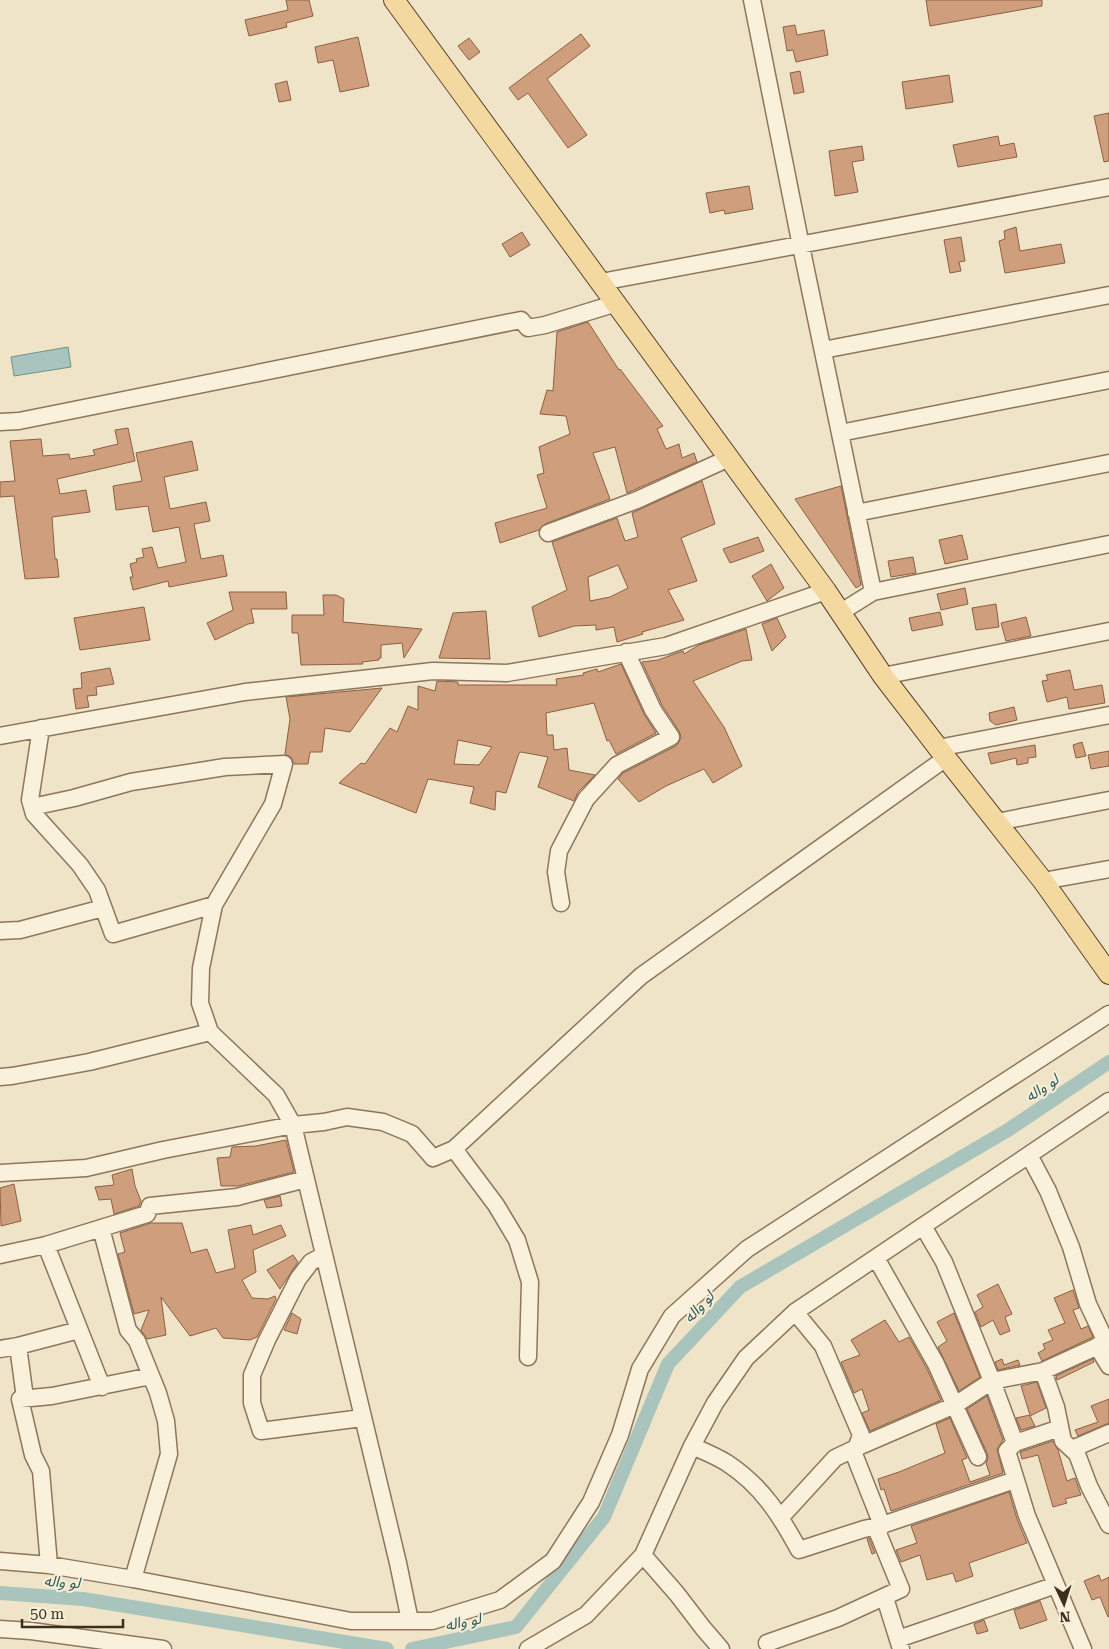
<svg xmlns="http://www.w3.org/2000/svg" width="1109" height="1649" font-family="'Roboto Serif','Noto Sans Arabic',serif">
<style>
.water{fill:#a9c4bc;stroke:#6f938a}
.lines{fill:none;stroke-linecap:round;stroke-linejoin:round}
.canal{stroke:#a9c4bc;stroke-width:14}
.building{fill:#cf9f7d;stroke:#8d5f41;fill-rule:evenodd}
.minor-casing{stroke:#8d765c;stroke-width:19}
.major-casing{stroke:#5b4430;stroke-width:22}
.minor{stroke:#faf1dc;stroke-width:16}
.major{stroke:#f3d9a0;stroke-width:20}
.labels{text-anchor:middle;stroke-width:4;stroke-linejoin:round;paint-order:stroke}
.water-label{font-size:15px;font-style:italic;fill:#2f5d5a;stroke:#f7eed8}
</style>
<rect width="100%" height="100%" fill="#f0e4c8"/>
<path class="water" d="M68 347 71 367 14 376 11 357Z"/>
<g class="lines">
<path class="canal" d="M0 1593 83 1599 387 1649
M412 1649 516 1627 604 1517 668 1364 740 1287 1008 1130 1109 1062"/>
</g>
<path class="building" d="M286 0H309L313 16 286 23 287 27 249 36 245 20 288 10Z
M926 0H1042V6L930 26Z
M795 25 797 35 824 30 828 55 796 62 793 50 787 51 783 27Z
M581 34 590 46 547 79 587 135 568 148 528 93 518 100 509 88Z
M358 37 369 86 340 92 333 60 318 63 315 47Z
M469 38 480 52 469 60 458 46Z
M800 71 804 92 794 94 790 73Z
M949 75 953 102 906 109 902 82Z
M287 81 291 100 279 102 275 84Z
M1109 113V161L1104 162 1094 116Z
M998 136 1000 146 1014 143 1017 157 958 167 953 145Z
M862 146 864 160 852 162 858 192 835 196 829 151Z
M749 186 753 209 725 214 724 210 710 213 706 193Z
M1016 227 1020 251 1061 244 1065 263 1005 273 999 241 1005 239 1004 231Z
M522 232 530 245 510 257 502 244Z
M961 237 965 261 959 262 961 271 950 273 944 240Z
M588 322 619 370 620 369 663 426 657 429 666 449 679 444 682 458 694 453 697 462 627 493 615 447 593 453 610 499 545 524 539 530 500 543 495 523 547 508 537 475 544 473 539 447 570 434 566 416 540 414 547 390 553 391 557 332Z
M128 428 135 461 57 479 60 494 86 490 90 512 52 517 55 559H57L59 577 25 579 14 496 0 497V482L15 481 10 441 41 439 43 456 69 454 70 459 95 455 93 450 118 444 115 430Z
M192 441 198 470 164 477 170 509 206 502 210 521 194 524 201 559 223 555 227 576 169 587 168 581 133 590 130 577H133L130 564 137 562 136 559 144 557 142 549 152 547 158 568 186 562 179 527 153 532 148 506 116 510 113 486 142 481 136 453Z
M702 481 715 524 681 538 697 581 668 590 684 620 642 632 643 634 617 642 614 627 596 630V625L574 626 539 637 532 607 567 590 552 542 617 518 625 541 638 537 632 513ZM618 565 628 588 610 597 590 601 588 577Z
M841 486 861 585 856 588 795 499Z
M962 535 968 559 945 564 939 540Z
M758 537 764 551 730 563 723 549Z
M913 557 916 573 891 577 888 561Z
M771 564 784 588 767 601 752 576Z
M965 588 968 604 941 610 937 594Z
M229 592H286L287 609H251L254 623 248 624 215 640 207 623 233 610Z
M323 595H336L344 599 343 622 422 629 404 658 402 643 381 645V658H379V660L362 662 363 664 301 665 298 633H292V615H324Z
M996 604 999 627 976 630 972 608Z
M144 607 150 640 80 650 74 618Z
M486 611 490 659 439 658 453 613Z
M940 612 943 625 912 631 909 618Z
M1026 617 1031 636 1006 641 1001 623Z
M777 618 786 637 772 651 762 624Z
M746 629 752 660 742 661 693 681 724 727 742 766 713 783 704 769 666 786 639 802 618 779 623 773 676 746 679 742 681 737 679 731 662 705 642 662 658 660 683 651 684 654 699 645Z
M621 664 644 714 656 733 616 754 609 740 607 741 594 703 546 713 547 735H553L554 750 567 748 569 770 595 775 578 792 574 801 538 787 548 757 521 752 519 753 506 793 496 791 495 810 470 803 474 787 428 779 416 813 339 783 361 763 365 764 390 728 397 732 408 706 418 710V686L435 691 437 681 458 682V685H557L556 679 584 675 583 673 597 669 598 672ZM458 740 492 747 479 765 454 764Z
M110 668 114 684 96 687 97 695 87 696 89 707 76 709 73 689 82 688 81 673Z
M1070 670 1074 690 1102 685 1105 703 1069 709 1067 697 1047 702 1042 681 1048 680 1046 675Z
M382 688 350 732 325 728 322 752H310L308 764H294L291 757 285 754 290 719 286 697Z
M1014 707 1017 720 996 725 990 721 989 713Z
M1082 742 1086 756 1076 758 1073 745Z
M1035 745 1036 757 1028 758V763L1017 765 1016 758 991 764 988 753Z
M1109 751V766L1091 769 1088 755Z
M286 1140 294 1172 238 1186H221L217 1158 230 1157 232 1147 256 1146Z
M132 1169 135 1186 141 1201 139 1206 114 1214 111 1199 99 1200 95 1187 114 1185 112 1175Z
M14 1184 21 1221 1 1226 0 1188Z
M280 1196 282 1206 267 1208 264 1200Z
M151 1223H182L191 1253 207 1249 216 1273 235 1268 228 1230 251 1225 253 1235 281 1225 286 1236 253 1250 256 1272 242 1280 252 1298 268 1299 275 1296 276 1299 257 1337 250 1340 223 1338 216 1328 190 1336 161 1297 166 1335 147 1339 141 1330 149 1310 134 1314 118 1254 125 1252 120 1233Z
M293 1255 298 1262 280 1289 267 1270Z
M998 1284 1012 1314 1005 1317 1010 1331 1000 1335 993 1320 981 1327 975 1312 983 1307 977 1295Z
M1073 1290 1079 1308 1073 1310 1081 1329 1088 1326 1093 1337 1042 1361 1038 1353 1045 1349 1043 1344 1053 1340 1048 1330 1065 1323 1054 1298Z
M292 1313 301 1319 297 1334 284 1330Z
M954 1313 980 1377 959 1391 938 1347 947 1341 937 1322Z
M885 1320 899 1342 909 1337 927 1369 941 1400 870 1431 862 1413 869 1410 862 1389 854 1393 841 1362 860 1355 851 1340Z
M1002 1359 1004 1365 1018 1360 1020 1365 998 1370 995 1362Z
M1093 1359 1094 1362 1057 1380 1056 1376Z
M1037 1382 1046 1408 1030 1416 1035 1426 1021 1430 1016 1418 1030 1415 1021 1386Z
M987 1396 1003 1440 997 1449 1003 1473 891 1511 884 1489 881 1490 878 1479 899 1472 945 1453 936 1424 950 1418 967 1458 962 1460 970 1482 990 1475 986 1463 988 1458 987 1453 967 1409Z
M1109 1399V1423L1078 1436 1075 1430 1098 1422 1091 1406Z
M1053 1441 1058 1450 1067 1481 1075 1478 1081 1495 1065 1499 1067 1503 1053 1507 1038 1455 1022 1459 1020 1452Z
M1009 1492 1017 1519 1027 1543 969 1563 973 1576 956 1582 953 1573 927 1580 920 1555 901 1562 896 1550 917 1543 911 1526Z
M869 1538 875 1553 872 1554 867 1539Z
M1099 1575 1101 1581 1109 1577V1616L1108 1617 1100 1597 1092 1600 1084 1581Z
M1040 1601 1047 1620 1020 1629 1014 1610Z
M984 1620 988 1631 977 1634 974 1624Z"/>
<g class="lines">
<defs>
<path id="minor" d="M752 0 801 246 873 592 841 612
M601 282 1109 187
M823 350 1109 295
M0 422 19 421 521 320 528 328 545 325 617 303
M840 433 1109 380
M856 513 1109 463
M548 533 637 500 729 458
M873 592 1109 544
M883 676 1109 631
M41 728 30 800 34 814 80 865 97 890 113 934 214 905
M0 736 245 692 433 671 507 673 666 646 826 591
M938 748 1109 715
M32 807 74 798 131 782 225 767 284 764 273 804 214 905 201 968 200 1003 210 1032 276 1095 293 1125 398 1563 410 1621
M997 822 1109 800
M1043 881 1109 869
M561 903 556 872 559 851 586 799 617 765 671 737 653 710 626 652
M0 931 20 930 103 908
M0 1077 12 1076 89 1062 210 1032
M454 1149 496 1205 517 1240 530 1282 528 1357
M1029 1155 1048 1191 1071 1247 1088 1304 1106 1342
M0 1173 86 1168 163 1150 293 1125 324 1122 347 1117 383 1122 412 1134 433 1158 454 1149 641 976 946 758
M923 1226 944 1262 992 1381 1015 1443
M101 1228 128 1330 137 1341 158 1393 166 1421 169 1454 133 1579
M46 1245 102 1387
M0 1255 46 1245 147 1214 150 1206 237 1197 306 1179
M324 1255 311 1262 298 1279 267 1340 252 1375V1403L261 1431 362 1418
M876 1258 936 1364 978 1457
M18 1346 25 1398
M1097 1346 1109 1366
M0 1349 18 1346 79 1330
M1043 1371 1056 1407 1063 1441 1077 1454 1089 1486 1109 1525
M1060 1428 1015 1443 1007 1451 1027 1516 1083 1649
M692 1446C703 1451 716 1456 727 1463 762 1486 780 1515 799 1550L864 1529 882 1525 854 1454 861 1435 823 1346 795 1312
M1072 1449 1109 1433
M781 1517 835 1458 858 1447 955 1405 992 1381 1043 1371 1109 1341
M643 1555 677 1594 703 1628 721 1649
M0 1561 49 1565 133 1579 351 1621H432L500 1600 553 1561 591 1502 620 1435 640 1369 672 1316 747 1249 1109 1014
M49 1565 41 1471 33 1455 20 1399 52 1396 151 1376
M885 1598 901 1649
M0 1629 31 1631 163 1649
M898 1639 1056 1585
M767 1643 838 1618 901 1589 878 1533 882 1525 1015 1480
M528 1649 586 1615 643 1555 692 1446 715 1403 746 1358 795 1312 1109 1101"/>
<path id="major" d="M394 0 826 591 883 676 946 758 1043 881 1109 974"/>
</defs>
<use href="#minor" class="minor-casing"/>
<use href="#major" class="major-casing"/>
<use href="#minor" class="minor"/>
<use href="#major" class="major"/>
</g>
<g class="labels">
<g class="water-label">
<text transform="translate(1042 1088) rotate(-34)" y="5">لو واله</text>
<text transform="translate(699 1307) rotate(-47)" y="5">لو واله</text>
<text transform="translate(62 1582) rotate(4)" y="5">لو واله</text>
<text transform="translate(463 1622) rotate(-12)" y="5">لو واله</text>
</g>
</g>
<g transform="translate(1064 1604) rotate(176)" stroke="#f7eed8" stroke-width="4" paint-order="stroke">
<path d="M0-4L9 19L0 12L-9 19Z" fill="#3d2e20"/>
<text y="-8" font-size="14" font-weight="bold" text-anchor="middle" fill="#3d2e20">N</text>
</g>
<path d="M22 1619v8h101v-8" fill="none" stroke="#3d2e20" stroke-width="2.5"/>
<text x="30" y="1619" font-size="15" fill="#3d2e20" stroke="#f7eed8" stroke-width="4" paint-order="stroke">50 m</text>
</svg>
